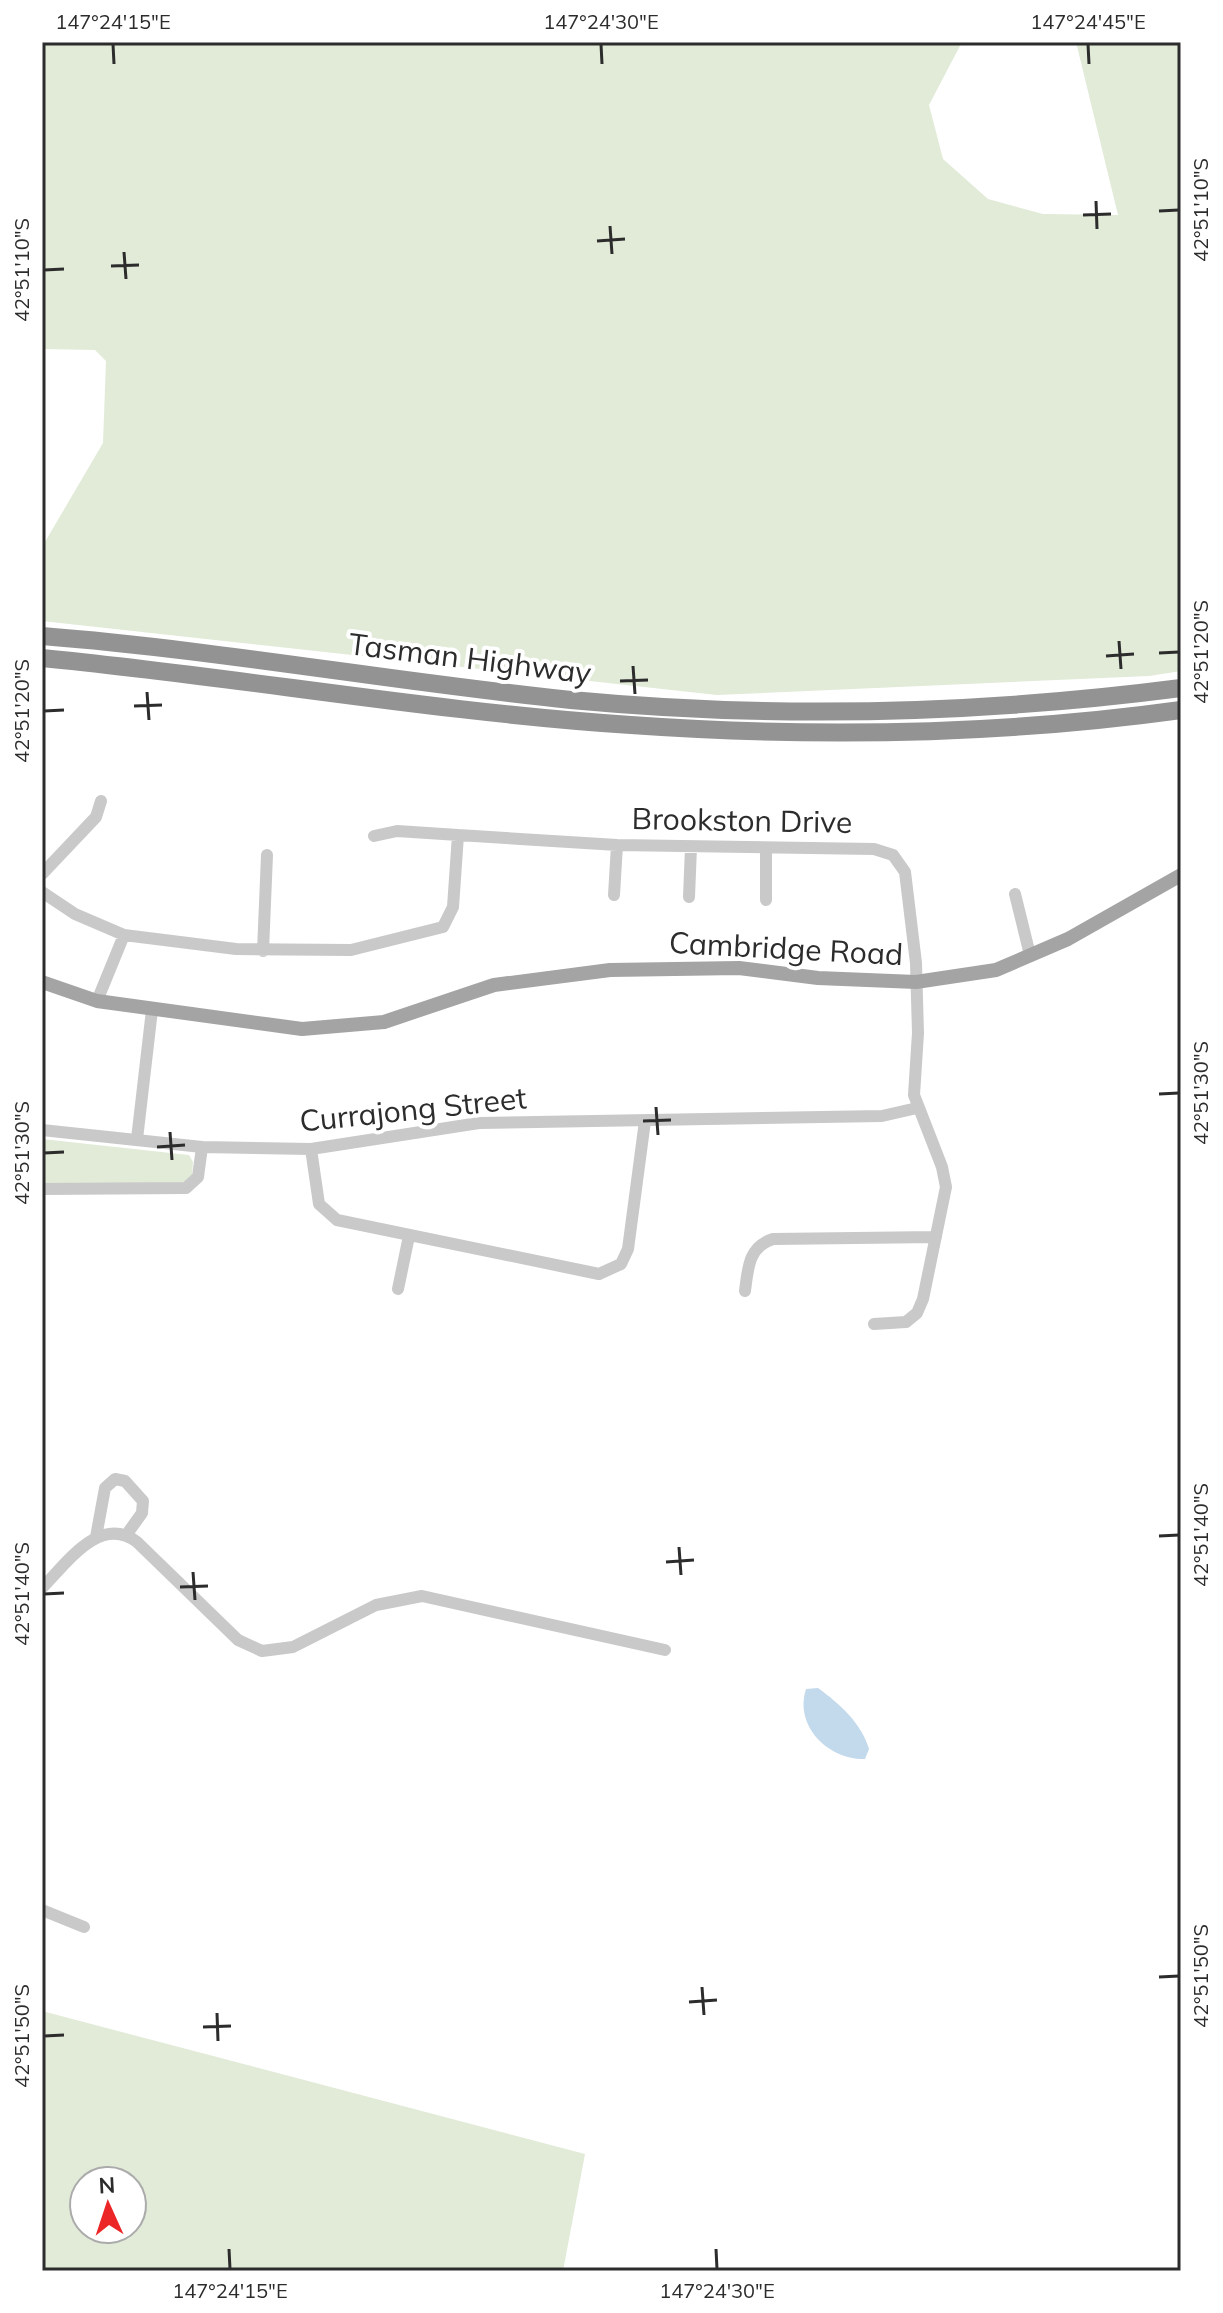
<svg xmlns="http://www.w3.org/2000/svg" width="1223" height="2313" font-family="Mulish,sans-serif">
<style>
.green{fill:#e1ebd8;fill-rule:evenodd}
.water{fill:#c3d9ec}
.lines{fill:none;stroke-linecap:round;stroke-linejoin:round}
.minor{stroke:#c9c9c9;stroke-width:12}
.major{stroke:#a4a4a4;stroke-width:14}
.highway{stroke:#939393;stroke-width:18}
.ticks{fill:none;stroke:#2c2c2c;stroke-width:3}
.labels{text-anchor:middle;stroke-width:8;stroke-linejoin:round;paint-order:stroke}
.street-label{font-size:30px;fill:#2c2c2c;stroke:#fff}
.neatline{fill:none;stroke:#2c2c2c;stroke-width:3}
.ticks-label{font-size:20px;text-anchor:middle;fill:#2c2c2c}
</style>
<rect width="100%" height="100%" fill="#fff"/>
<path class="green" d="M42 42H962L929 105 943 159 988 199 1043 214 1118 215 1076 42H1181V671L1149 676 717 695 42 621V547L103 443 106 361 95 350 42 349Z
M42 1139 189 1155 193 1162 192 1176 183 1183H42Z
M42 2011 585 2154 563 2271H42ZM84 2181H132V2229H84Z"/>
<path class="water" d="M818 1688C840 1704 861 1723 869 1749L865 1759C828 1760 794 1726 806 1689Z"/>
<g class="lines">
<path class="minor" d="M458 835 617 845 874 849 893 855 905 872 916 963 918 1033 914 1095 942 1167 946 1187 923 1299 917 1313 906 1322 874 1324
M766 848V900
M42 874 96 817 101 801
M42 892 75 914 124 935 236 949 351 950 443 927 453 907 458 835 397 831 374 836
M1015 894 1030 955
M614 895 617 845
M689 897 691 847
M263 951 267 855
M97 1001 124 935
M42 1130 202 1147 311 1149 479 1123 882 1116 917 1108
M137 1139 152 1010
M311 1149 319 1204 337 1220 599 1274 621 1264 628 1249 645 1121
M42 1189 186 1188 198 1177 202 1147
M398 1289 409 1236
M745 1291C748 1269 748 1247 773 1239L936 1237
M96 1537 105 1488 115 1479 125 1481 143 1501 142 1513 127 1534
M42 1588C67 1563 100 1514 137 1542L238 1640 262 1651 293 1647 376 1605 422 1596 665 1650
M42 1910 84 1927"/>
<path class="major" d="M42 982 97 1001 302 1029 384 1022 494 985 610 970 739 968 818 978 916 982 996 970 1068 939 1181 875"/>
<path class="highway" d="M42 636C219 650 394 682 571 700 773 719 980 714 1181 688
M42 658C239 677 434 712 631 725 814 738 1000 735 1181 710"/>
</g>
<path class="ticks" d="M113 44 114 64M601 44 602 64M1088 44 1089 64M1096 201 1097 229M1159 211 1179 210M1083 215 1111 214M610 226 612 254M597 241 625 239M124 252 126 279M111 266 139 265M44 270 64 269M1119 641 1121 669M1159 653 1179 652M1106 656 1134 654M633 666 635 694M620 681 648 680M147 692 149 720M134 706 162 705M44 711 64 710M1159 1094 1179 1093M656 1107 658 1135M643 1121 671 1120M170 1132 172 1160M157 1147 185 1145M44 1153 64 1152M1159 1536 1179 1535M679 1547 681 1575M666 1562 694 1560M193 1572 195 1600M180 1587 208 1586M44 1594 64 1593M1159 1977 1179 1976M702 1987 704 2015M689 2002 717 2000M217 2013 218 2041M203 2027 231 2026M44 2036 64 2035M229 2249 230 2269M716 2249 717 2269"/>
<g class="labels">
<g class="street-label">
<text transform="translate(470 659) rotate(7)" y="10">Tasman Highway</text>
<text transform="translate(742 821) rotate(1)" y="10">Brookston Drive</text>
<text transform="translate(786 949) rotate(3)" y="10">Cambridge Road</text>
<text transform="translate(413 1110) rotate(-6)" y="10">Currajong Street</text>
</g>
</g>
<rect width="1223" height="2313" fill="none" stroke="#ffffff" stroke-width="88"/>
<g transform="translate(108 2205) rotate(357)"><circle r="38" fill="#ffffff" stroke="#ababab" stroke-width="2"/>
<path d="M0-6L14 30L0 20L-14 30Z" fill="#ec2527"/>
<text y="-12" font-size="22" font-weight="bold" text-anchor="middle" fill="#2c2c2c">N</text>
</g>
<rect x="44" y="44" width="1135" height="2225" class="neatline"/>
<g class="ticks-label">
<text x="113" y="29">147°24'15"E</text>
<text x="601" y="29">147°24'30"E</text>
<text x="1088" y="29">147°24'45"E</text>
<text transform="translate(1201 210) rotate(-90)" y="7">42°51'10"S</text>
<text transform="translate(22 270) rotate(-90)" y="7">42°51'10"S</text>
<text transform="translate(1201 652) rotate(-90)" y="7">42°51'20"S</text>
<text transform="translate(22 711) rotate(-90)" y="7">42°51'20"S</text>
<text transform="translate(1201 1093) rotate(-90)" y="7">42°51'30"S</text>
<text transform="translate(22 1153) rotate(-90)" y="7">42°51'30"S</text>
<text transform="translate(1201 1535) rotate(-90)" y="7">42°51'40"S</text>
<text transform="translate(22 1594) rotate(-90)" y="7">42°51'40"S</text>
<text transform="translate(1201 1976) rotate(-90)" y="7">42°51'50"S</text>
<text transform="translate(22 2036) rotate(-90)" y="7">42°51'50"S</text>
<text x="230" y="2298">147°24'15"E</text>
<text x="717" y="2298">147°24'30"E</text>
</g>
</svg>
